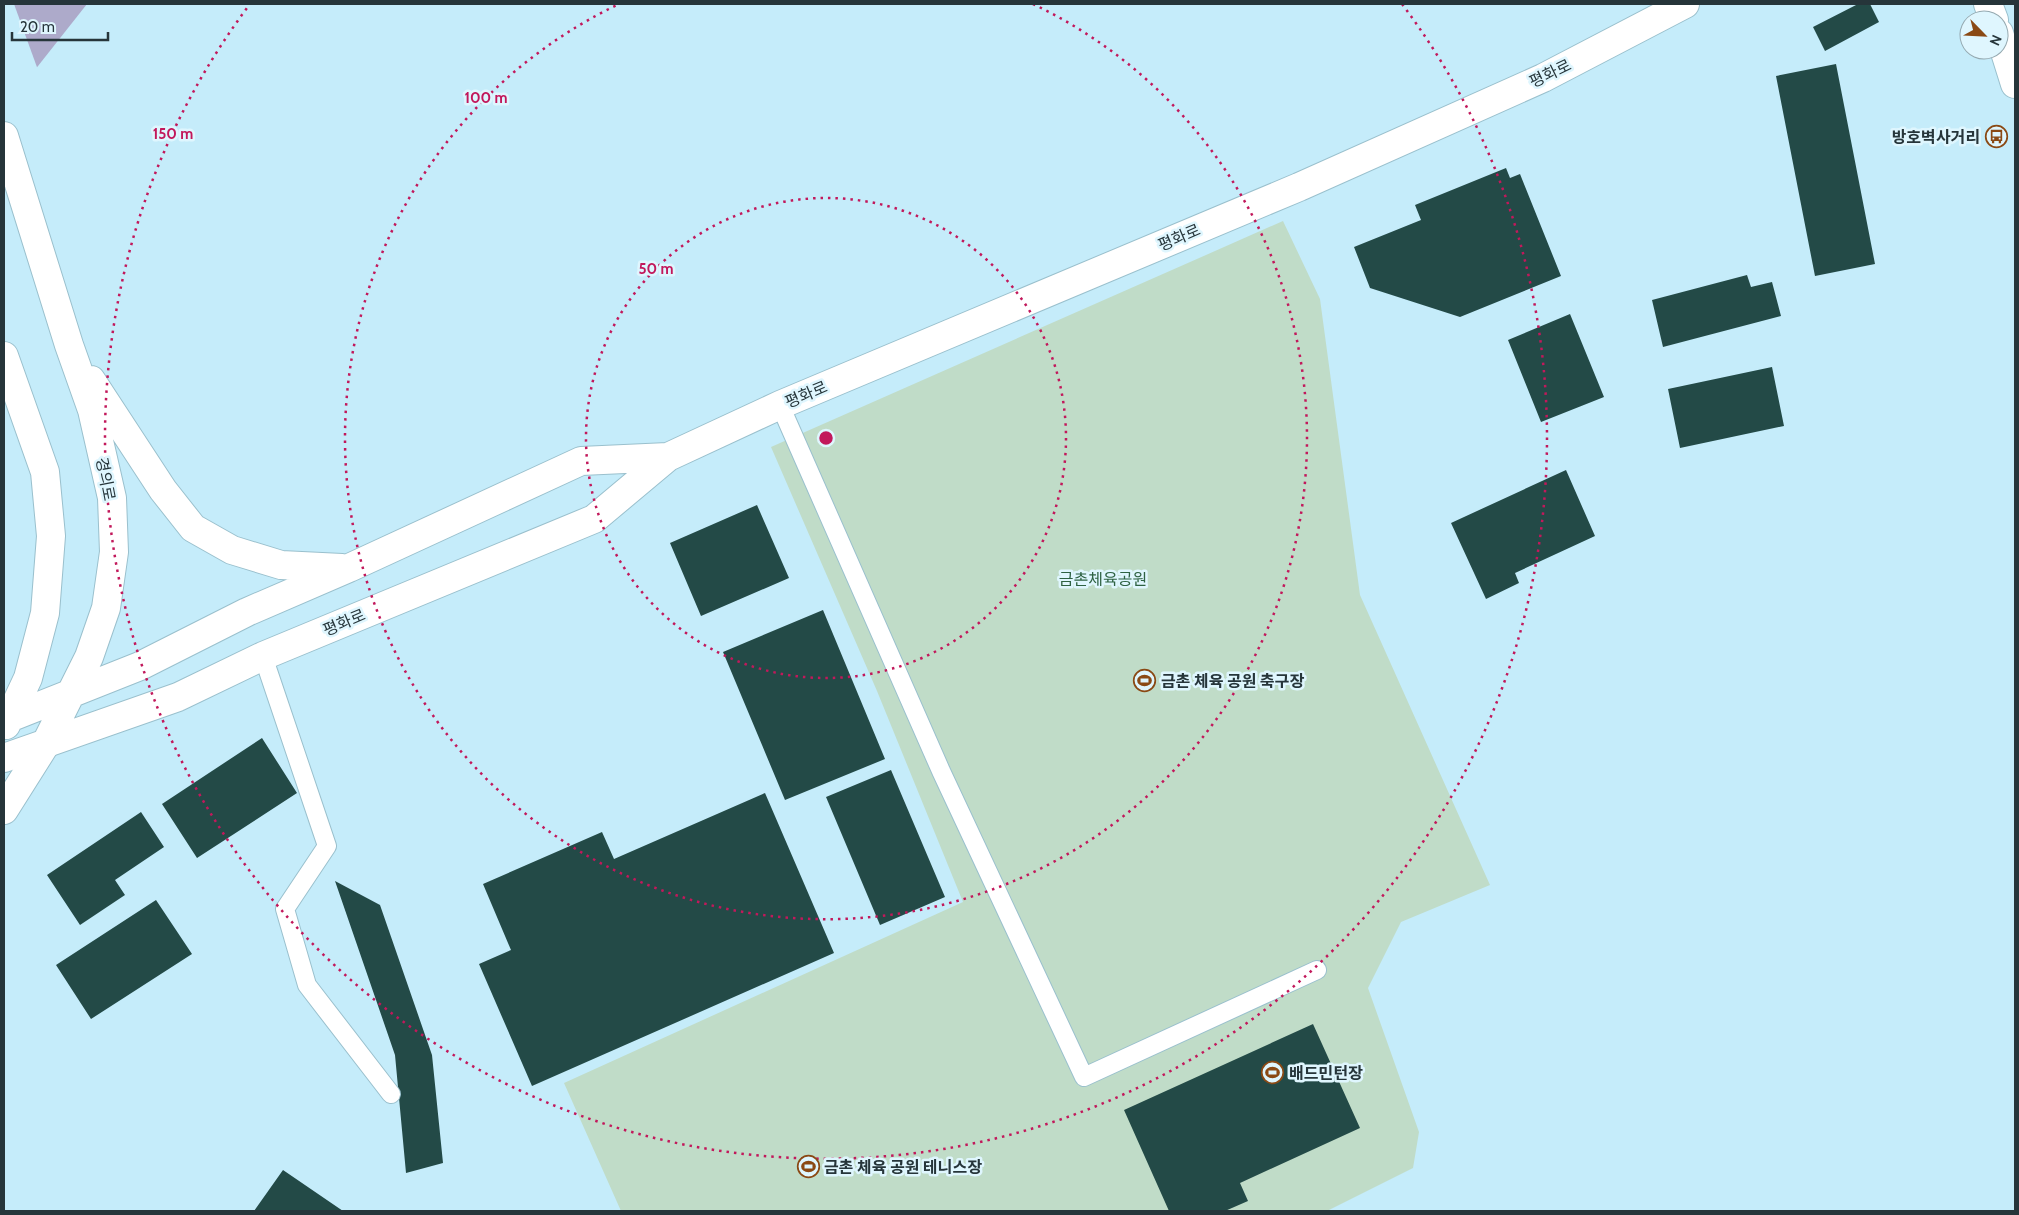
<svg xmlns="http://www.w3.org/2000/svg" width="2019" height="1215" font-family="Cabin,'Noto Sans KR',sans-serif">
<style>
.green{fill:#c0dcc8}
.water{fill:#adaaca}
.pier{fill:#c5ecfa}
.building{fill:#234a47}
.lines{fill:none;stroke-linecap:round;stroke-linejoin:round}
.service-casing{stroke:#9ac0cd;stroke-width:20}
.tertiary-casing{stroke:#9ac0cd;stroke-width:30}
.secondary-casing{stroke:#9ac0cd;stroke-width:30}
.service{stroke:#fff;stroke-width:18}
.tertiary{stroke:#fff;stroke-width:28}
.secondary{stroke:#fff;stroke-width:28}
.ring{fill:none;stroke:#c2185b;stroke-width:2.5;stroke-dasharray:2.5 5}
.labels{text-anchor:middle;stroke-width:5;stroke-linejoin:round;paint-order:stroke}
.street-label{font-size:16px;fill:#26353a;stroke:#dff6fe}
.poi-label{font-size:16px;font-weight:bold;fill:#26353a;stroke:#dff6fe;text-anchor:start}
.park-label{font-size:16px;fill:#2e6242;stroke:#dff6fe}
.centre{fill:#c2185b;stroke:#dff6fe;stroke-width:2.5}
.ring-label{font-size:15px;text-anchor:middle;font-weight:bold;fill:#c2185b;stroke:#dff6fe;stroke-width:5;stroke-linejoin:round;paint-order:stroke}
</style>
<rect width="100%" height="100%" fill="#c5ecfa"/>
<path class="green" d="M1283 221 1320 299 1360 595 1490 885 1401 922 1368 988 1419 1132 1413 1168 1327 1211H621L564 1083 963 902 877 691 771 447Z"/>
<path class="water" d="M4 4H87L4 109Z"/>
<path class="pier" d="M4 4H14L38 70 4 112Z"/>
<path class="building" d="M1858 4H1870L1879 22 1825 51 1813 27Z
M1836 64 1875 264 1815 276 1776 76Z
M1506 168 1510 178 1520 174 1561 276 1460 317 1370 288 1354 247 1421 220 1415 205Z
M1747 275 1751 287 1772 282 1781 316 1663 347 1652 300Z
M1570 314 1604 397 1541 422 1508 340Z
M1772 367 1784 426 1680 448 1668 389Z
M1566 470 1595 536 1515 573 1519 583 1486 599 1451 523Z
M757 505 789 578 701 616 670 543Z
M823 610 885 759 785 800 723 652Z
M262 738 297 793 197 858 162 804Z
M891 770 945 897 880 925 826 797Z
M765 793 834 953 532 1086 479 964 511 950 483 884 602 832 614 859Z
M141 812 164 847 115 880 125 895 80 925 47 875Z
M335 881 380 905 432 1055 443 1163 406 1173 395 1055Z
M156 900 192 954 91 1019 56 965Z
M1313 1024 1360 1128 1240 1183 1248 1201 1225 1211H1169L1124 1110Z
M283 1170 343 1211H254Z"/>
<g class="lines">
<defs>
<path id="service" d="M780 405 941 771 1084 1077 1317 970
M263 656 327 846 285 909 307 985 391 1094"/>
<path id="tertiary" d="M1988 4 1994 20
M1999 33 2015 84
M4 810 45 745"/>
<path id="secondary" d="M4 136 69 345 92 410 112 498 114 552 106 608 89 657 45 745
M4 356 45 472 51 536 45 613 28 678 6 725
M91 380 163 490 193 528 232 550 281 565 342 568
M4 720 140 666 247 612 349 568 581 461 668 457
M4 758 178 697 263 656 594 519 668 457 780 405 1299 187 1543 78 1685 4"/>
</defs>
<use href="#service" class="service-casing"/>
<use href="#tertiary" class="tertiary-casing"/>
<use href="#secondary" class="secondary-casing"/>
<use href="#service" class="service"/>
<use href="#tertiary" class="tertiary"/>
<use href="#secondary" class="secondary"/>
</g>
<g class="ring">
<circle cx="826" cy="438" r="240"/>
<path d="M1033 4A481 481 0 1 1 619 4"/>
<path d="M1402 4A721 721 0 1 1 250 4"/>
</g>
<defs>
<symbol id="bus-ring" viewBox="-11 -11 22 22"><circle r="9.5" fill="#dff6fe" stroke="#8a4914" stroke-width="1.5"/><path d="M-5-6H5V4H4V6H2V4H-2V6H-4V4H-5ZM-3.5-4V0h7V-4ZM-3.5 1.2v1.5H-2V1.2ZM2 1.2v1.5H3.5V1.2Z" fill="#8a4914"/></symbol>
<symbol id="stadium-ring" viewBox="-11 -11 22 22"><circle r="9.5" fill="#dff6fe" stroke="#8a4914" stroke-width="1.5"/><path d="M0-5a6.5 5 0 1 0 0 10a6.5 5 0 1 0 0-10ZM-3.5-1.8h7v3.6h-7Z" fill="#8a4914"/></symbol>
</defs>
<g fill-rule="evenodd">
<use href="#bus-ring" x="1984" y="124" width="25" height="25"/>
<use href="#stadium-ring" x="1132" y="668" width="25" height="25"/>
<use href="#stadium-ring" x="1260" y="1060" width="25" height="25"/>
<use href="#stadium-ring" x="796" y="1154" width="25" height="25"/>
</g>
<g class="labels">
<g class="street-label">
<text transform="translate(1550 73) rotate(-26)" y="6">평화로</text>
<text transform="translate(1179 237) rotate(-23)" y="6">평화로</text>
<text transform="translate(806 394) rotate(-23)" y="6">평화로</text>
<text transform="translate(106 479) rotate(79)" y="6">경의로</text>
<text transform="translate(344 622) rotate(-23)" y="6">평화로</text>
</g>
<g class="poi-label">
<text x="1980" y="143" text-anchor="end">방호벽사거리</text>
<text x="1161" y="687">금촌 체육 공원 축구장</text>
<text x="1289" y="1079">배드민턴장</text>
<text x="824" y="1173">금촌 체육 공원 테니스장</text>
</g>
<g class="park-label">
<text x="1103" y="585">금촌체육공원</text>
</g>
</g>
<circle cx="826" cy="438" r="8" class="centre"/>
<g class="ring-label">
<text x="486" y="103">100 m</text>
<text x="173" y="139">150 m</text>
<text x="656" y="274">50 m</text>
</g>
<rect width="2019" height="1215" fill="none" stroke="#26353a" stroke-width="10"/>
<g transform="translate(1984 35) rotate(114)"><circle r="24" fill="#dff6fe" stroke="#95a9b0"/>
<path d="M0-4L9 19L0 12L-9 19Z" fill="#8a4914"/>
<text y="-8" font-size="14" font-weight="bold" text-anchor="middle" fill="#26353a">N</text>
</g>
<path d="M12 32v8h96v-8" fill="none" stroke="#26353a" stroke-width="2.5"/>
<text x="20" y="32" font-size="15" fill="#26353a" stroke="#dff6fe" stroke-width="4" paint-order="stroke">20 m</text>
</svg>
